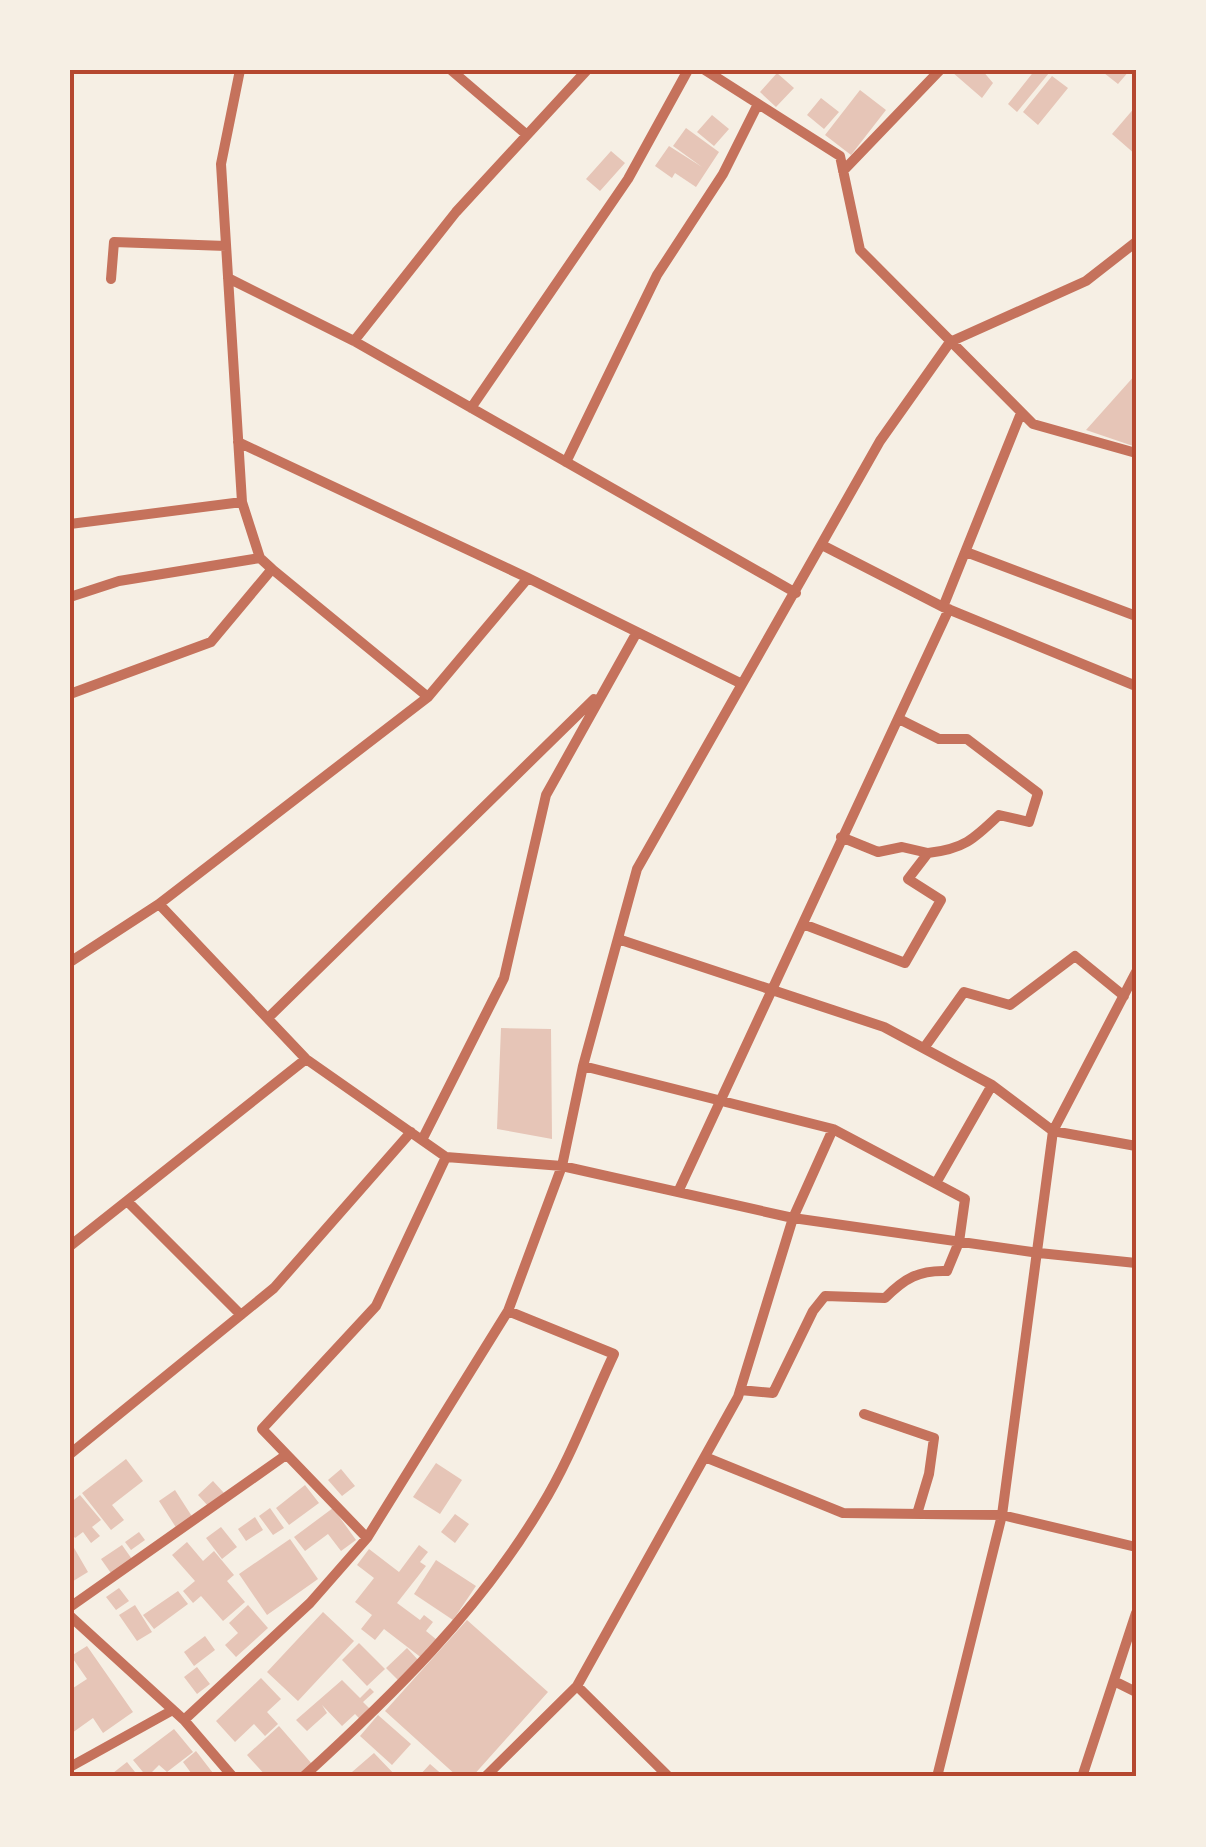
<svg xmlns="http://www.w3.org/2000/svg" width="1206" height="1847" font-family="'Asap Condensed',sans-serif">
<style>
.building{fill:#e6c5b7}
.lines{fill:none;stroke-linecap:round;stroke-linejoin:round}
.minor{stroke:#c5725c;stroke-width:10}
.neatline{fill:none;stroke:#b5482f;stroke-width:4}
</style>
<rect width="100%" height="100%" fill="#f6efe4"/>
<path class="building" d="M954 70H982L993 83 982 98 952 72Z
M1035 70 1049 73 1017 112 1008 104Z
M1106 70H1130L1118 84 1104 73Z
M777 73 794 88 776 107 760 92Z
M1052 76 1068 88 1038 125 1023 112Z
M860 90 886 110 851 155 825 135Z
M821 98 839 112 824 129 807 115Z
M1136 106V155L1112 134Z
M712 115 729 129 714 146 697 132Z
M686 128 719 152 696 187 675 173 672 178 655 166 669 146 702 167 673 146Z
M611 151 625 163 600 191 586 179Z
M1136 374V447L1086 430Z
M501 1028 551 1029 552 1139 497 1129Z
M126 1459 143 1481 112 1505 124 1520 111 1530 82 1493Z
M436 1463 462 1480 440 1514 413 1497Z
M341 1469 355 1486 342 1496 328 1480Z
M213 1481 224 1493 209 1507 198 1495Z
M305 1485 319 1503 289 1525 276 1508Z
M175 1490 193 1518 177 1529 159 1501Z
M80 1495 101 1520 92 1527 100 1536 91 1543 83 1532 75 1538 70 1532V1503Z
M270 1508 284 1528 273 1535 259 1516Z
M333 1508 356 1540 341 1551 328 1534 305 1551 294 1537Z
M455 1514 469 1524 455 1543 441 1532Z
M255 1517 263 1530 246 1541 238 1529Z
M221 1527 237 1547 222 1559 206 1538Z
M139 1532 145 1540 131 1550 125 1542Z
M290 1539 318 1579 267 1615 239 1574Z
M70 1541 88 1572 70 1583Z
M187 1542 203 1561 214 1551 234 1575 227 1581 245 1602 223 1621 201 1596 193 1603 183 1591 195 1581 172 1555Z
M122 1545 134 1562 113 1576 101 1559Z
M419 1545 428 1552 420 1562 426 1566 397 1603 420 1620 424 1615 433 1622 426 1631 437 1640 423 1659 384 1629 375 1640 361 1629 372 1615 355 1602 374 1578 357 1565 369 1549 399 1572Z
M436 1560 476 1586 453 1620 414 1594Z
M119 1588 129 1601 116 1610 106 1597Z
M178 1591 188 1604 154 1629 143 1615Z
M135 1605 152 1632 137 1641 119 1615Z
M248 1605 268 1628 236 1657 225 1645 238 1633 229 1623Z
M323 1612 354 1641 298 1701 267 1672Z
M467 1620 548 1692 472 1777H458L385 1711Z
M205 1636 215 1650 194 1666 184 1652Z
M359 1643 385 1669 367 1686 342 1660Z
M87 1646 133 1712 103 1733 93 1718 72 1733 70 1730V1690L87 1679 71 1656Z
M407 1648 420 1662 400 1682 386 1668Z
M197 1667 210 1684 197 1694 184 1677Z
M261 1678 281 1699 267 1712 278 1724 265 1736 254 1724 235 1742 216 1721Z
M342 1680 360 1698 370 1688 374 1692 363 1702 371 1710 361 1720 355 1714 342 1726 322 1705 327 1713 307 1731 296 1720Z
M378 1715 411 1744 392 1765 360 1736Z
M279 1726 312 1764 297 1777H267L247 1755Z
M174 1729 193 1752 167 1772 159 1765 147 1777 133 1760Z
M196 1751 216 1777H194L183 1762Z
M374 1753 397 1777H357L352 1772Z
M127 1762 139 1777H116L113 1773Z
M430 1764 445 1777H418Z"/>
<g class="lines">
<path class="minor" d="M451 70 527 135
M705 70 840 156 860 250 1033 424 1136 453
M843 171 940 70
M228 278 354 341 796 593
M111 279 114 242 226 246
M354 341 456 212 587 70
M471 408 628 179 688 70
M238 442 528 578 740 683
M566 462 657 275 723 174 758 104
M70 524 242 502
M822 545 943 607 1136 686
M966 552 1136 616
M272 569 428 697
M70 597 119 581 260 558
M943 607 1021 413
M70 694 211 642 272 569 260 558 242 502 221 164 240 70
M899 719 939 739H967L1038 793 1029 822 999 815C974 839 964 849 928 853
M159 904 306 1059 446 1157 562 1166 793 1218 1039 1253 1136 1263
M803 924 905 963 941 900 908 879 928 853 902 847 878 852 841 837
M618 939 884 1027 992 1085 1053 1131 1136 1146
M70 962 159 904 428 697 528 578
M268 1018 594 699
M924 1048 964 992 1010 1005 1075 956 1124 996
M583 1066 833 1129 965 1199 959 1242 947 1271C919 1270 905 1278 885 1298L825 1296 813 1311 773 1393 740 1390
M422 1140 504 978 546 795 637 632
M936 1183 992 1085
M678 1192 949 609
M127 1201 241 1315
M70 1246 306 1059
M864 1414 934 1438 929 1474 917 1514
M70 1454 274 1288 411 1132
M705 1457 843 1513 1002 1515 1136 1547
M367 1538 262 1429 376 1306 446 1157
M70 1607 286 1455
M70 1616 184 1720 233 1777
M1114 1681 1136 1692
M577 1686 669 1777
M184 1720 310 1603 367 1538 508 1311 562 1166 583 1066 637 869 880 441 950 342 1086 281 1136 242
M70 1767 171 1711
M303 1777C392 1696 479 1611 541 1507 570 1460 590 1405 614 1354L508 1311
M485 1777 577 1686 738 1397 793 1218 833 1129
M937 1777 1002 1515 1053 1131 1136 972
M1082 1777 1136 1613"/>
</g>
<rect width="1206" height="1847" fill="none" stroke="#f6efe4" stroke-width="145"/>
<rect x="72" y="72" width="1062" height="1702" class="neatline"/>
</svg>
